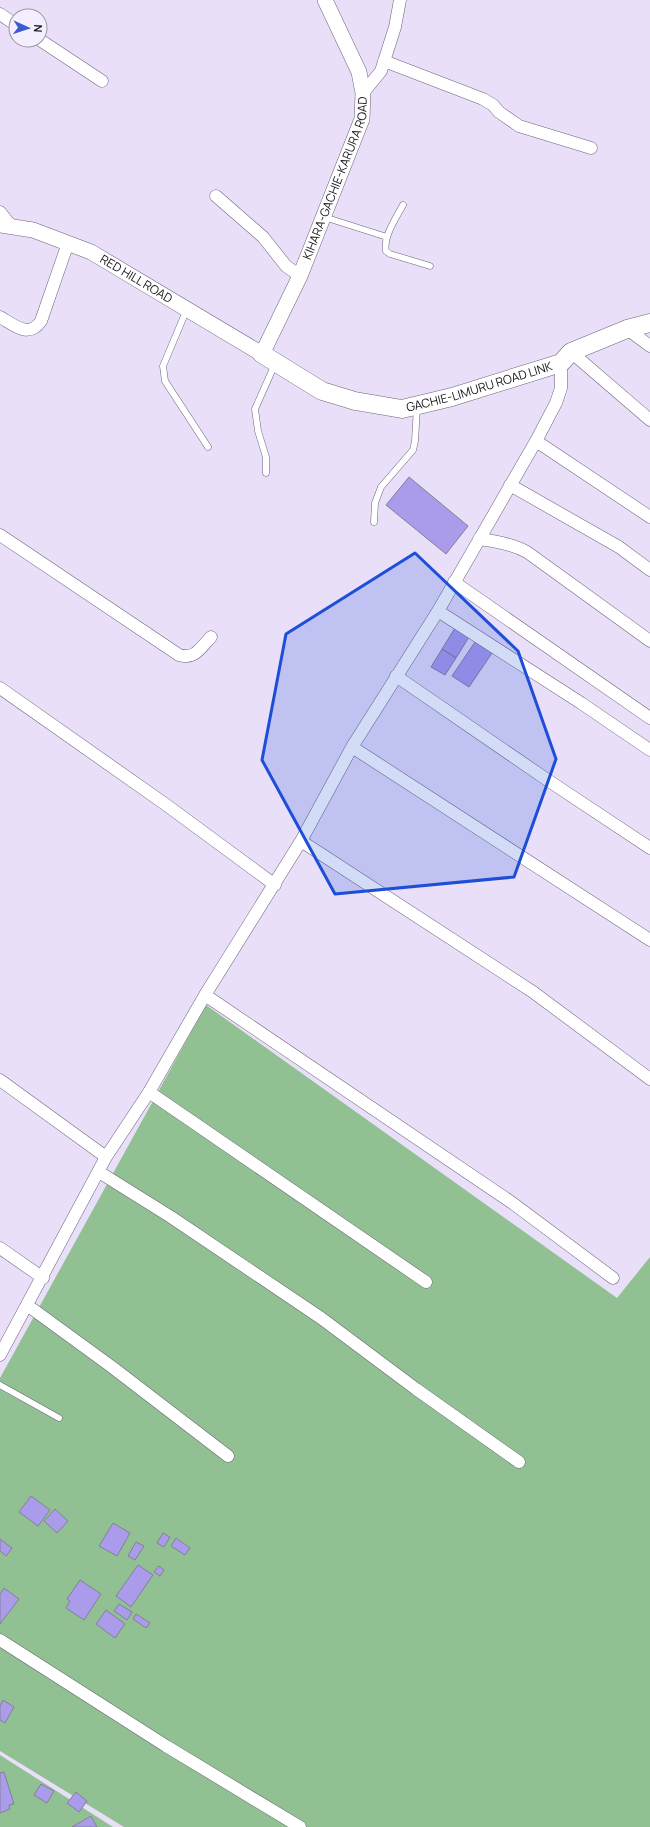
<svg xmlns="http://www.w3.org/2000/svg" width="650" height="1827" font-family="Manrope,sans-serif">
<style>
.green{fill:#91c093}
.building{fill:#aa9cea;stroke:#838097}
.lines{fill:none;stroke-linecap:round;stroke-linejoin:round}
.service-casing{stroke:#6c6479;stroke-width:7}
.minor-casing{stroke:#6c6479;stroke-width:13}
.tertiary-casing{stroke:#6c6479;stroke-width:16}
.secondary-casing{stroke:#6c6479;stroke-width:19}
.service{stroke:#fff;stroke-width:6}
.minor{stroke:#fff;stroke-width:12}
.tertiary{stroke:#fff;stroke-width:15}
.secondary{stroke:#fff;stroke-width:18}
.marked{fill:#1d4ed8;fill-opacity:0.2;stroke:#1d4ed8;stroke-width:3;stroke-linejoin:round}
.labels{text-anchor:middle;stroke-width:4;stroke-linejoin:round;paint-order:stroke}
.street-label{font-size:12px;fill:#16131b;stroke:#f4eefe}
</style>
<rect width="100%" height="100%" fill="#e9dff8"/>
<path class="green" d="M206 1005 617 1298 650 1257V1827H124L0 1751V1378Z
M0 1755 113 1827H0Z"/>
<path class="building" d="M409 477 468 526 446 554 386 505Z
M455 628 469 637 456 658 442 649Z
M475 642 492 653 469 687 452 676Z
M442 649 456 658 445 675 431 667Z
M31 1496 50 1510 38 1526 19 1512Z
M55 1509 68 1521 57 1533 44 1521Z
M113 1523 130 1533 117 1556 99 1546Z
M163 1533 170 1537 164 1547 157 1543Z
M176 1538 190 1548 185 1555 171 1546Z
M0 1539 12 1548 6 1556 0 1551Z
M136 1542 144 1546 135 1560 128 1556Z
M138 1565 153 1575 131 1607 116 1596Z
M159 1566 164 1570 160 1576 154 1572Z
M80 1580 101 1594 84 1620 66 1608 70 1601 67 1599Z
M4 1588 19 1599 0 1624V1594Z
M119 1604 132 1612 127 1620 114 1611Z
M106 1610 125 1624 115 1638 96 1624Z
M136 1614 150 1623 146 1628 133 1619Z
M3 1700 14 1707 5 1723 0 1720V1706Z
M4 1772 14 1804 9 1805 10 1809 0 1813V1773Z
M41 1784 54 1791 47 1803 34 1795Z
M76 1792 87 1801 79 1812 67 1803Z
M91 1816 97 1827H72Z"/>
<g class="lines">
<defs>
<path id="service" d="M403 205C396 218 383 237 386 251L390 254 430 266
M324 217 387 237
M187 309 163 366 165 381 208 447
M266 473V457L258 431 255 409 275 364
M374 522 375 503 381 487 413 450 415 441 417 407
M0 1385 59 1418"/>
<path id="minor" d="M0 14 16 25
M40 40 102 81
M384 61 483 99 493 105 499 112 519 126 591 148
M363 93 381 71 395 27 400 0
M216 196 263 237 286 266 300 276
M0 212 12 227
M0 317C14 325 29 339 41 321L68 243
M627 329 650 346
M571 352 650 420
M536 441 650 517
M510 485 619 547 650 570
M0 535 179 655C195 660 200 648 211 637
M479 539C496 541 512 544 527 552L650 641
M454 582 650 718
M438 611 581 703 650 750
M396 676 546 779 650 848
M0 688 165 804 275 885
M352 747 650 940
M301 841 533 992 650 1079
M205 995 511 1202 613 1278
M0 1080 106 1157
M149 1092 426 1282
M99 1172 171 1217 321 1318 416 1389 519 1462
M0 1248 43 1278
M27 1305 112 1367 228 1456
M0 1355 106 1157 149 1092 205 995 301 841 352 747 438 611 536 441 556 403 561 388V363
M0 1640 166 1746 300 1827"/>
<g id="tertiary">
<path id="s1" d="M0 225 33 230 91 252 262 354 300 276 362 119 363 93 359 72 325 0"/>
</g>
<g id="secondary">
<path id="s2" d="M262 354 322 391 355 401 402 409 452 397 561 363 571 352 627 329 650 323"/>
</g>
</defs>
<use href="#service" class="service-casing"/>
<use href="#minor" class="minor-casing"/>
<use href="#tertiary" class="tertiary-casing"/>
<use href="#secondary" class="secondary-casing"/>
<use href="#service" class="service"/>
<use href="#minor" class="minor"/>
<use href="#tertiary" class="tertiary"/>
<use href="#secondary" class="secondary"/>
</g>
<path class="marked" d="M415 553 518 651 556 759 514 877 335 894 262 760 286 634Z"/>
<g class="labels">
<g class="street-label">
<text dy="4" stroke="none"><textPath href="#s1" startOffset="486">KIHARA-GACHIE-KARURA ROAD</textPath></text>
<text dy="4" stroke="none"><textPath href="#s1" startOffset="148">RED HILL ROAD</textPath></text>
<text dy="4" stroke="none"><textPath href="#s2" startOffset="233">GACHIE-LIMURU ROAD LINK</textPath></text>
</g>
</g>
<g transform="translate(28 28) rotate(93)"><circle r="19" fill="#f4eefe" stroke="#9b96a3"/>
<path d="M0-3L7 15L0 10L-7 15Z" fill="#3c5cce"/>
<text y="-6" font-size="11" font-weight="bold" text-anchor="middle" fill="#16131b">N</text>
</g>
</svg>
